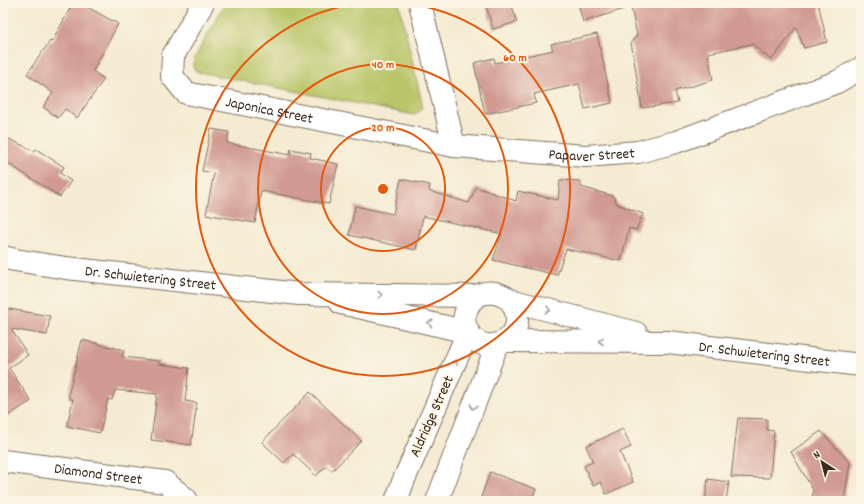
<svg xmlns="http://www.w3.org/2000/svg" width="864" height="504" font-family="Dekko,sans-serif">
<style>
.green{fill:#b8c567;stroke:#7a7842}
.building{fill:#d09991}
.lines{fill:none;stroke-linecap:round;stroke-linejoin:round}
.minor-casing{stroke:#7c6e5d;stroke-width:24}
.tertiary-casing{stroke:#7c6e5d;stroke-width:24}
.minor{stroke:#fff;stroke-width:22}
.tertiary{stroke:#fff;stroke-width:22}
.oneway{stroke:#a79f9a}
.ring{fill:none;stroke:#e8590c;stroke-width:2}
.labels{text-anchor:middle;stroke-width:4;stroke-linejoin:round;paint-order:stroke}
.street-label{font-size:15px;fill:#3b2a1e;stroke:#fcf5e5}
.centre{fill:#e8590c;stroke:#fcf5e5;stroke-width:2}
.ring-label{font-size:12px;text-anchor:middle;font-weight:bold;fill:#e8590c;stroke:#fcf5e5;stroke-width:4;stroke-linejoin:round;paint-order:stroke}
</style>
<rect width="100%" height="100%" fill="#fcf5e5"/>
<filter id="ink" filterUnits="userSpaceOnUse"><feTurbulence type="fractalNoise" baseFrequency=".025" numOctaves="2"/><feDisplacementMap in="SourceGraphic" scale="8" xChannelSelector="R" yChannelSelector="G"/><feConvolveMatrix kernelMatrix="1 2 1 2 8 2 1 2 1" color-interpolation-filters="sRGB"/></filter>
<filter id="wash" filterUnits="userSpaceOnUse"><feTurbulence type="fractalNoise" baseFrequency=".012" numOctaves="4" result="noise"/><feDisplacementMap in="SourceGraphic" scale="16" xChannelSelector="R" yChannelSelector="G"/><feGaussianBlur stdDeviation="0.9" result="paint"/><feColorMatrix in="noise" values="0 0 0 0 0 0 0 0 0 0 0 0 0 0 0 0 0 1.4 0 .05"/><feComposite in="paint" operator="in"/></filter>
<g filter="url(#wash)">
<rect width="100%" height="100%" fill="#f5ebd2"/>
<path class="green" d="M225 3H399L422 103V109L414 115 198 72 194 69 193 65 194 59Z"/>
<g id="blocks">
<path class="building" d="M73 3H80L118 24 93 71 104 79 77 118 65 109 58 118 43 107 53 93 27 74 50 41 52 42Z
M485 3H511L517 22 493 29Z
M578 3H630V7L583 22Z
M630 3H818L827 42 804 48 796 27 779 51 771 60 752 44 708 53 713 80 675 91 678 103 642 108 631 42 637 35Z
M597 34 612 103 585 109 579 84 534 94 536 103 485 114 474 63 494 58 495 63 553 50 551 44Z
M211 129 229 132 227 143 290 155 291 149 311 153 310 158 338 164 329 204 261 191 255 223 206 214 214 173 202 171Z
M3 136 34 151 36 149 64 167 60 173 71 181 60 197 3 160Z
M401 179 430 185 429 191 469 203 476 187 516 201 518 191 558 200 560 180 581 181V187L613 196 617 204 643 214 636 230 629 228 621 261 566 249 557 275 493 260 502 234 423 216 416 250 349 235 355 206 393 214Z
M3 308 50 316 47 335 11 329 28 355 9 368 31 401 3 419Z
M82 340 124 350 122 357 159 361V364L189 368 185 401 197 403 191 445 151 440 157 394 115 390 112 400 108 399 100 433 67 426 73 399H69V392Z
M310 392 361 441 332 471 326 466 316 476 293 454 284 463 262 442Z
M738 418 767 419V430L774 431 770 478 731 477Z
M623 429 631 447 620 452 633 482 606 494 601 482 593 486 584 466 593 462 586 446Z
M821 431 850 463 844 501H812L813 490 791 452Z
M490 472 536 489 531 501H490L481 497Z
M708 479 729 482 726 501H705Z"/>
</g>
</g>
<g filter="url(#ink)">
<use href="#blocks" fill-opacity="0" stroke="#7c6e5d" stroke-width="1"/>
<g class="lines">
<defs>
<g id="minor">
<path id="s1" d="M203 3 173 56 172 76 186 93 454 146"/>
<path id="s2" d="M420 3 454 146 586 156 638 152 676 142 837 82 861 68"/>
<path id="s3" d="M3 461 165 482 186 499V501"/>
</g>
<g id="tertiary">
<path id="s4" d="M3 257 15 260 66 268 299 294 478 296"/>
<path d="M510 300C534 333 491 361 470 335 466 329 463 322 465 315 470 291 492 287 510 300L636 333"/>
<path d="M341 303 468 332 403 482 396 501"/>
<path id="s5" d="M506 341 668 342 861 365"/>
<path d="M437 501 497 345"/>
</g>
</defs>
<use href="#minor" class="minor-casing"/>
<use href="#tertiary" class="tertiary-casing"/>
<use href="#minor" class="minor"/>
<use href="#tertiary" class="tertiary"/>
</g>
<defs><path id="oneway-chevron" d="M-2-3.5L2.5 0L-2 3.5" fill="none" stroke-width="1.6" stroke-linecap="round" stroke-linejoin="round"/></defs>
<g class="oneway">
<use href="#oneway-chevron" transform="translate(380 295) rotate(1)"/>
<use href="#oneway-chevron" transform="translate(548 310) rotate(15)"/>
<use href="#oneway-chevron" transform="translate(430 323) rotate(-167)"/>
<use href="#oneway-chevron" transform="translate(601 341) rotate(-180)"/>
<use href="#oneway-chevron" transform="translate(455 362) rotate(-66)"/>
<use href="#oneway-chevron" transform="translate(473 407) rotate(111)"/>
</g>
</g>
<g class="ring">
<circle cx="383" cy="189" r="62"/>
<circle cx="383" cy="189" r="125"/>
<path d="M403 3A187 187 0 1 1 363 3"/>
</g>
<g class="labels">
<g class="street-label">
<text dy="5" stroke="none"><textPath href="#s1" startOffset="188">Japonica Street</textPath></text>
<text dy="5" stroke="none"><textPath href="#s2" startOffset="285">Papaver Street</textPath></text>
<text dy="5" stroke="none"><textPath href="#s4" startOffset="149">Dr. Schwietering Street</textPath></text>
<text dy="5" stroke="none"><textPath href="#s5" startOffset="259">Dr. Schwietering Street</textPath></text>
<text transform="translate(431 416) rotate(-66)" y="5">Aldridge Street</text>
<text dy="5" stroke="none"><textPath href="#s3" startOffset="96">Diamond Street</textPath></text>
</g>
</g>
<circle cx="383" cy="189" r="6" class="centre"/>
<g class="ring-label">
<text x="515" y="61">60 m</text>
<text x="383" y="68">40 m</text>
<text x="383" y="131">20 m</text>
</g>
<rect width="864" height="504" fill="none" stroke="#fcf5e5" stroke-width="16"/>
<g transform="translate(822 462) rotate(324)" stroke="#fcf5e5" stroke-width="3" paint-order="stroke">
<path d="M0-3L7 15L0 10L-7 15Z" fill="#3b2a1e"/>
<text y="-6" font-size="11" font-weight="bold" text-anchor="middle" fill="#3b2a1e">N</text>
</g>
</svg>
